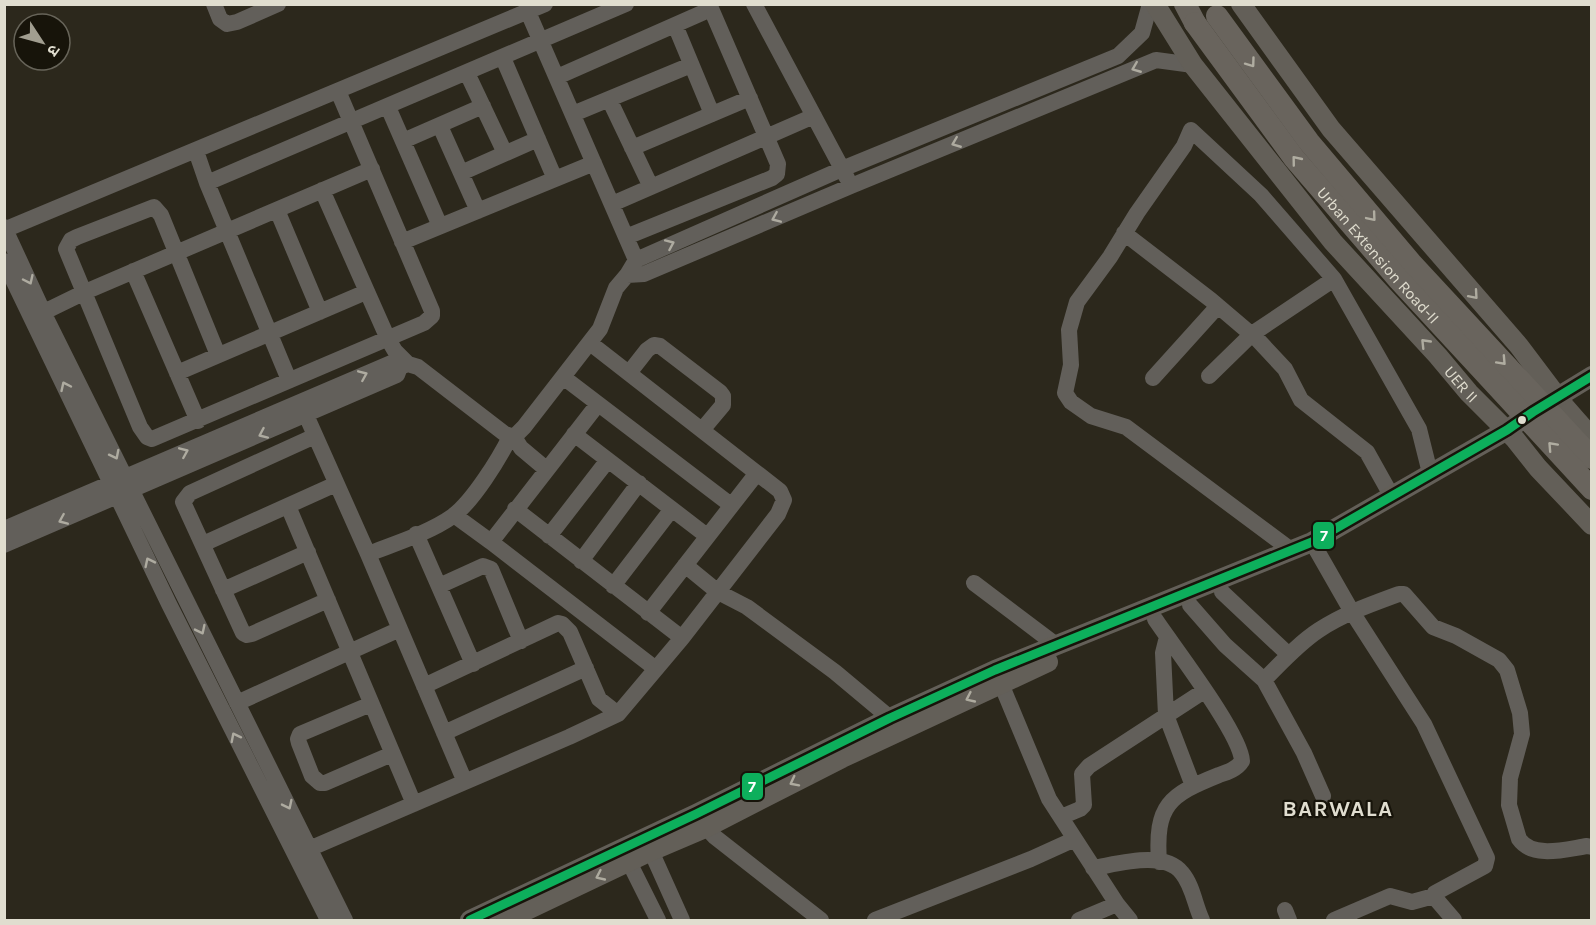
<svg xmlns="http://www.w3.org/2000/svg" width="1596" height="925" font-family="Karla,'Noto Sans Devanagari',sans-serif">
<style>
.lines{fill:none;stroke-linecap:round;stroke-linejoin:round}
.minor{stroke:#625f5a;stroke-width:16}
.major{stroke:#635f58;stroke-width:20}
.highway{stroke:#69645d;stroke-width:22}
.highway-bridge{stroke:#69645d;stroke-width:22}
.bus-1-casing{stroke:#17140a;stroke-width:14}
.bus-1{stroke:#0daf5c;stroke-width:9}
.oneway{stroke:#b0ada1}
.oneway2{stroke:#aeaba0}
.oneway3{stroke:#aeab9f}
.bus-dot{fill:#e0ddcf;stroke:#17140a;stroke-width:2}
.labels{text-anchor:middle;stroke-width:4.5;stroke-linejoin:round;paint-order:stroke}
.street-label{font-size:16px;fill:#e0ddcf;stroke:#17140a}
.district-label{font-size:22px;font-weight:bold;letter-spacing:1.5px;fill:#e0ddcf;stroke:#17140a}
.line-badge{stroke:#17140a;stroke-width:2}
.badge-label{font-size:16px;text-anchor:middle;font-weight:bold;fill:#fff}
</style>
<rect width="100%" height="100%" fill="#2c281c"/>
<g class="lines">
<path class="minor" d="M214 4 220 19 227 24 237 22 278 4
M754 4 847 178
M1150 4 1142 33 1118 56 842 169 636 260 627 275 644 274 851 186 1156 60 1193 65
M528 12 636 260
M675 25 712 114
M503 58 555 179
M467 73 505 153
M557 77 711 9
M609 99 651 187
M388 107 440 226
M573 114 691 65
M440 126 478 211
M403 141 483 106
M632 148 750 98
M196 151 207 183 289 380
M461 173 538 139
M207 183 626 4
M322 190 388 339 395 351 408 364
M612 204 814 116
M277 210 320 312
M4 227 47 320 345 920
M4 230 545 4
M1124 233 1211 300 1258 340 1285 369 1301 400 1367 452 1391 495
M626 237 772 178 777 174 778 164 709 4
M402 242 594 163
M4 261 169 604 328 920
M133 271 198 421
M44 312 85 292 372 169
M218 355 161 215 154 207 77 237 71 240 66 249 140 427 147 437 152 439 424 323 432 316V311L338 91
M400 367 408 364 418 367 505 434 514 437 524 427 600 329 616 288 627 275
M177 373 366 292
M629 373 647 350 654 345 660 346 720 392 723 396V405L702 430
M1209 376 1252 334 1334 279
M563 377 731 505
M1153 378 1218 306
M306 415 368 554 465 782
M574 434 707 536
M315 436 190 493 183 502 243 633 247 635 252 634 328 600
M514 437 521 448 546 469
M288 506 414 804
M515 509 682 638
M454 515 491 542 656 669
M4 529 391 363 400 367 397 375 4 545
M416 534 473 664
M549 536 608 460
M491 542 598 404
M1312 542 1352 612 1424 724 1487 858 1485 866 1435 893 1436 899 1454 920
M203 544 336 484
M1291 550 1126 427 1091 416 1071 402 1065 393 1071 365 1069 330 1077 302 1110 257 1137 213 1184 146 1191 130 1261 195 1334 279 1419 429 1430 473
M368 554C396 543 429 533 453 516 473 501 499 459 510 437
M581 561 639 483
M685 565 718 592 747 607 835 672 890 718
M974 583 1056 645
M439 586 483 566 491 569 521 641
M613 586 672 509
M223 590 308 552
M1222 592 1289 655
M1190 605 1225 645 1264 680 1304 753 1323 796
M648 613 757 473
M1155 619C1173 646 1241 734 1242 761 1237 769 1228 772 1219 775 1169 795 1155 805 1159 862
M1167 637 1163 653 1166 715 1193 786
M997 674 1049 799 1117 904 1130 920
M1264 680C1281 663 1299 643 1319 630 1343 614 1372 604 1399 594H1404L1433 627 1456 636 1499 660 1507 670 1520 713 1522 734 1510 778 1509 805 1519 839C1533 859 1566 849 1587 846L1592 847
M424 686 558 623 562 624 570 632 599 699 618 714
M237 703 400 629
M371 704 300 734 298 739 299 743 312 776 320 783H325L392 754
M444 733 586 668
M1061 817 1080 809 1084 805 1082 774 1089 766 1204 691
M699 820 715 837 821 920
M309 849 569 737 618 714 682 638 778 514 784 500 780 491 590 343
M651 851 682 920
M629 862 658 920
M1093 868C1118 864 1164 850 1182 873 1193 886 1195 906 1202 920
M1285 910 1289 920
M875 920 1031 859 1075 839
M1079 920 1117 904
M1334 920 1390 896 1412 902 1434 896"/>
<g class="major">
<path id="s1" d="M1155 4 1193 65 1333 242 1438 356 1469 393 1515 439 1538 468 1592 525"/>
<path d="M1241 4 1331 129 1519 346 1565 407 1592 438"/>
<path d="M470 920 696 814 890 718 995 670 1312 542 1507 430 1533 412 1592 376"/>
<path d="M506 920 651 851 705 828 842 758 1048 662"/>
</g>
<path class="highway" d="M1185 4 1195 23"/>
<g class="highway-bridge">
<path d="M1217 16 1309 142 1412 264 1592 458"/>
<path id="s2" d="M1195 23 1294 158 1399 280 1592 489"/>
</g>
<defs>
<path id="bus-1" d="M470 920 696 814 890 718 995 670 1312 542 1507 430 1533 412 1592 376"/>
</defs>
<use href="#bus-1" class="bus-1-casing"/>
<use href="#bus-1" class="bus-1"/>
</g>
<defs><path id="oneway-chevron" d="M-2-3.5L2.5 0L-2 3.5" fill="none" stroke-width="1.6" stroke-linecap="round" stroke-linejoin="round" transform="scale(1.5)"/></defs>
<g class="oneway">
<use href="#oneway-chevron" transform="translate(1251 63) rotate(54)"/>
<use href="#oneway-chevron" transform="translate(1296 160) rotate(-129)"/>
<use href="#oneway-chevron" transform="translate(1372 217) rotate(50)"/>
<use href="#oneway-chevron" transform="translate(1502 361) rotate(47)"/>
<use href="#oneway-chevron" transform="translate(1552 446) rotate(-133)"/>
</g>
<g class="oneway2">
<use href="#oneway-chevron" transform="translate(1136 68) rotate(158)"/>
<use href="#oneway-chevron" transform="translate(956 143) rotate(158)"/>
<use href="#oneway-chevron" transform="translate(776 218) rotate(157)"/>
<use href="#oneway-chevron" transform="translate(670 244) rotate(-24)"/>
<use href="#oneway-chevron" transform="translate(29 280) rotate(65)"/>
<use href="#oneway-chevron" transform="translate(363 375) rotate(-23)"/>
<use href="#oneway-chevron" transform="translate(65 386) rotate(-115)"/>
<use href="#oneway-chevron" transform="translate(263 434) rotate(156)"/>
<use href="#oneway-chevron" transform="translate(184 452) rotate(-23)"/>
<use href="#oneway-chevron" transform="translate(115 455) rotate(63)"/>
<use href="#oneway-chevron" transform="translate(63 520) rotate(157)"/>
<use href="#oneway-chevron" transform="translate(149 562) rotate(-116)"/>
<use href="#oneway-chevron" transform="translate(201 630) rotate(64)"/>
<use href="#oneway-chevron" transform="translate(235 737) rotate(-117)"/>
<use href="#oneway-chevron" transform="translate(288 805) rotate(64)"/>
</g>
<g class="oneway3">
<use href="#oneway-chevron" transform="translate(1474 295) rotate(49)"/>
<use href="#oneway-chevron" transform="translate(1425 343) rotate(-134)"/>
<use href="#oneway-chevron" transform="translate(970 698) rotate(155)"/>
<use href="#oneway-chevron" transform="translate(794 782) rotate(153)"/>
<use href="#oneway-chevron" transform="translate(600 876) rotate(155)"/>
</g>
<circle class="bus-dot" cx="1522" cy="420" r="5"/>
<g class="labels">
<g class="street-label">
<text dy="6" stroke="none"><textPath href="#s2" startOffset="296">Urban Extension Road-II</textPath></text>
<text dy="6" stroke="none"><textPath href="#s1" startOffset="489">UER II</textPath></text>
</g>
<g class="district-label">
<text x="1338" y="816">BARWALA</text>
</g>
</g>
<g class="line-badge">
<rect x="1312" y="521" width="23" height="29" rx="6" fill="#0daf5c"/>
<rect x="741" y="772" width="23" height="29" rx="6" fill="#0daf5c"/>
</g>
<g class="badge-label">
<text x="1324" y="541">7</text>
<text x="752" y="792">7</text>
</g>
<rect width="1596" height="925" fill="none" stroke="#e0ddcf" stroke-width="12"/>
<g transform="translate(42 42) rotate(126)"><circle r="28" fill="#17140a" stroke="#676459" stroke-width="1.5"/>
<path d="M0-4.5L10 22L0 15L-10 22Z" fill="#a19e90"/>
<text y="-9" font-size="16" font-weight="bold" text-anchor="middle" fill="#e0ddcf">उ</text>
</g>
</svg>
